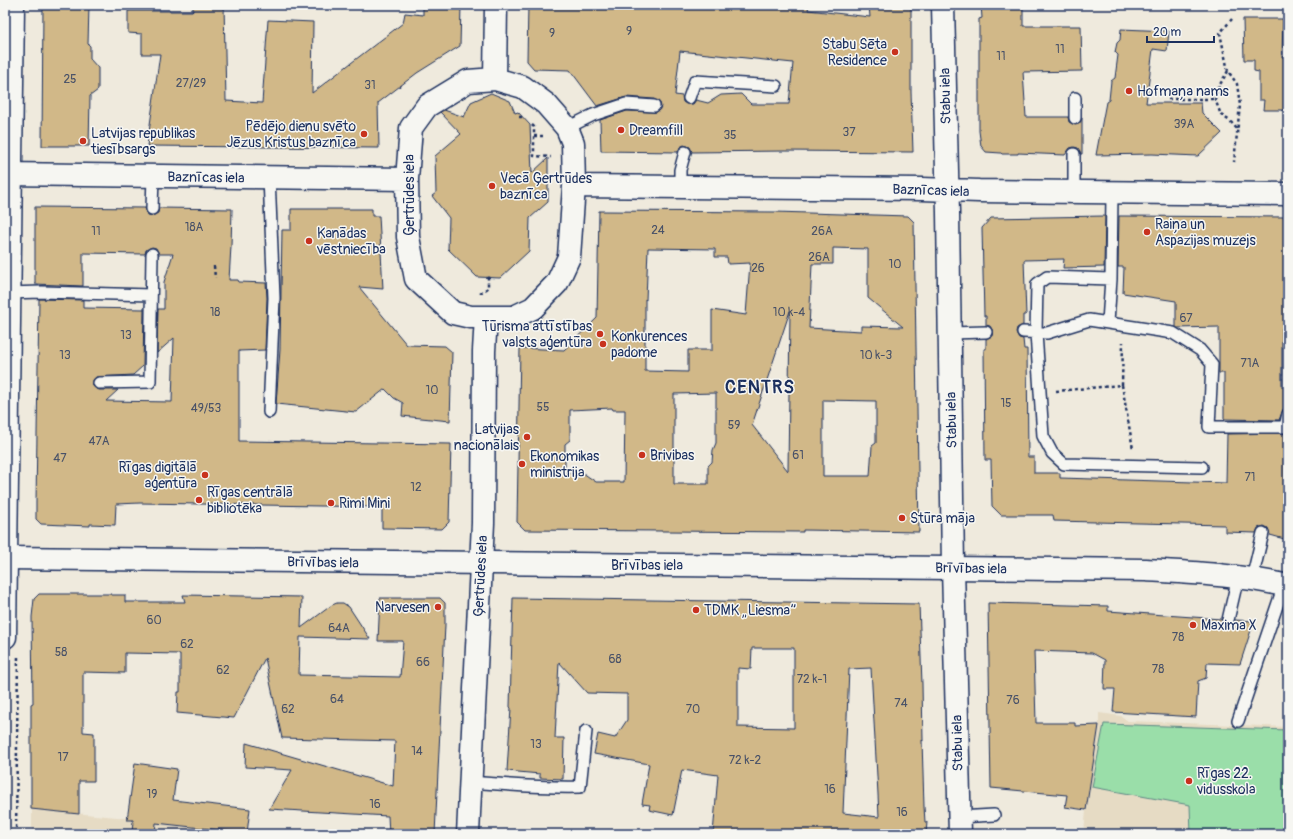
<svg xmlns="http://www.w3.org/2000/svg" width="1293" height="839" font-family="Pangolin,sans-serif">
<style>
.built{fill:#e6dbc4}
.green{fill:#9adea9;stroke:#5a8684}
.building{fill:#d1b888;stroke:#1b2f5e;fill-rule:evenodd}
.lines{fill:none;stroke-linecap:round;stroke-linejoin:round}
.service-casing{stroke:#1b2f5e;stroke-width:14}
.minor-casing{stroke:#1b2f5e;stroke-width:25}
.primary-casing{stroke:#1b2f5e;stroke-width:25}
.trunk-casing{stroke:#1b2f5e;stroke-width:25}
.path{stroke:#1b2f5e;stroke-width:2.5;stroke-dasharray:3 3;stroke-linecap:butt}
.service{stroke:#f6f6f2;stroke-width:11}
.minor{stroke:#f6f6f2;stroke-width:22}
.primary{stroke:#f6f6f2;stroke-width:22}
.trunk{stroke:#f6f6f2;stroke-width:22}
.poi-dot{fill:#c8321e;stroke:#f6f6f2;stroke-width:1.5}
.labels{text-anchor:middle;stroke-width:3;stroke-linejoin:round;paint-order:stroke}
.number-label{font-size:12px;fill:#485168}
.poi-label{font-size:14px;fill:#1b2f5e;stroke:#f6f6f2;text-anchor:start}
.street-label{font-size:14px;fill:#1b2f5e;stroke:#f6f6f2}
.district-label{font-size:18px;font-weight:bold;letter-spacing:1px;fill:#1b2f5e;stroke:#f6f6f2}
</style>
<rect width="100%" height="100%" fill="#efeadd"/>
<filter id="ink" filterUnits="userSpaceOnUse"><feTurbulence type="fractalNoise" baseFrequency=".025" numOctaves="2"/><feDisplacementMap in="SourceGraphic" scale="8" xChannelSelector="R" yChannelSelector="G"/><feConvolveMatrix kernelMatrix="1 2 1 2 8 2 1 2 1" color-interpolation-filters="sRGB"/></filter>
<g filter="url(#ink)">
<path class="built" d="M1099 713 1121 716 1128 721 1288 727V834L1084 833 1086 810 1099 725Z
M32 809 127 818V820H133L132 834H32Z
M156 823 253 834H155Z"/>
<path class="green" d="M1104 724 1288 730V834H1191L1190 805 1092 787Z"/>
<path class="building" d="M43 5H89L88 44 90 46V59L98 68V90L90 96 89 146H42Z
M193 5H224L226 101 262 103 268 20 313 22 312 93 403 23 405 13 423 15V5H461L460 46 417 73 378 103 379 148 147 146 160 54H142V34L128 33V11H193Z
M528 5H663V6L698 8V5H809L808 10 870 17 869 5H911V92L913 152 784 151 692 152 690 147 684 145 680 147 678 152 601 151 600 120 627 111 657 112 661 107 660 103 654 99 626 97 597 106 570 70 534 69 527 61ZM680 51 793 63 789 104H751L741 94 721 95 708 103 696 100 693 104H686L683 102 682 96 675 95Z
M981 5H1023V26H1081L1082 71 1023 72 1026 117H1068L1069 122 1075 125 1079 124 1082 118V154H1081L1078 148 1074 147 1070 148 1065 155 1018 153V154H1002L1001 153 986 152 981 146 979 131V19L982 18Z
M1243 19H1283L1282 57H1288V110H1263L1264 100H1259V72L1254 71V60H1244Z
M1121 29 1169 31 1167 51 1153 49 1146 103H1201L1202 113 1222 133 1198 156 1152 154 1096 155 1106 102 1109 100 1111 81 1115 78 1118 55 1115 52 1117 43 1120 40Z
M491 93 510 101 515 113 518 112 530 125 532 173 548 158V202L530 218 529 251 500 278 477 277 448 249 449 218 432 196 436 193 435 156 461 134 440 112 444 110 464 117 471 102Z
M35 207 145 208 148 215 152 216 158 213 159 208 232 209 231 246 229 280H238L239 282 266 283 267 298 265 350 239 351V441L451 444 449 522 442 529 382 528V507L140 503 116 504 115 525 90 524V526L41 524 36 519V502L39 299 83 300V308L144 309 143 366 133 375 96 377 93 380V386L99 390H118L106 401 172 402 174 338 157 353 158 309H164V282L173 254H159L156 248 152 247 146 250 145 254 83 253V286L35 284Z
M291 209H372V216H379L383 289 359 287 407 345 445 346 452 352 450 421 402 416 403 403 394 398 385 389 356 412 276 404 280 350 282 230H291Z
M599 211 775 212 908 216 914 222 919 532 803 530V532L525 530 517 522 520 348 564 350 597 318ZM648 248 715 249V257H727L728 264 750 263 746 315 712 310V350H688V372L645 371V299L646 300ZM833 248 868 249V298L903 327 861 326V331L809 328 812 264H833ZM790 311 788 471 752 425ZM716 393V443L713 450 712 462 708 466V484H674V394ZM823 400 876 401V443L872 446 870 476H823ZM612 408 613 410H625L624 482H596L583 473H565V444L570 440V410Z
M1105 216 1104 267 1063 268 1064 259 1024 260 1026 315H1023V325L1017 328 1016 332 1019 338 1023 339 1024 349H1027L1028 457H1034V473H1060V478L1226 483 1227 434 1288 433V540L1270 535 1268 528 1264 526 1258 528 1256 533 1225 532V525L1054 521 1053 515H1001L992 506 991 460H985L984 349H986V339L992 336 993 331 990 326 986 325V316H984L982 228 991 218Z
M1119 216 1288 217V328H1282V387L1288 388V407L1283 410 1279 420 1224 419V373H1219V327L1177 328 1176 327V301L1123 293 1124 267H1118Z
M39 594H111V595H125V602H185L183 595 302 597 301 628 332 605 337 603H343L349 607 370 639 300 637 299 675 400 677 403 641H378L380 598H440L445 603V625L435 834H389L388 816 269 809 292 770 245 767 246 743 393 786 395 741 282 738 265 658 234 718 177 713 178 692H180V654L125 653V673L83 672V732L94 733V781H79V814L31 809V704L33 703 32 617 34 599Z
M513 598 919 604 922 684 923 741 922 740 924 807 925 822H927L926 834H713L718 775 682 770 673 815 649 810 650 805 642 804 649 764 594 754 598 734 615 738 627 720V694L587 693 559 662 555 738H564L563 779 540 778V774L507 771 511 708 510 707ZM752 648H794V728L738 727V668L751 669ZM871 668 878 794 879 817 843 813 849 669Z
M988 603 1108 606V611L1221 619 1223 625 1227 627 1233 625 1235 620 1254 621 1240 664 1207 663 1206 678 1198 681 1196 717 1113 712 1115 689H1104L1105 660 1092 653 1034 651 1036 723H1075V726L1099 725 1086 810 1065 807 1067 795 991 788Z
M135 763 177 769 173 800 250 809 247 833 156 823 155 834H132L133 820H127Z"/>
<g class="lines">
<defs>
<path id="service" d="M689 98 695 81 776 86
M1075 118V98
M567 128 593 115 626 104 654 106
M680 187V170L685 152
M1074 192V154
M152 209 153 176
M1111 279 1047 277 1037 284 1036 333 1043 436 1052 453 1064 464 1202 467
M6 293 42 292 151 295
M1108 322 1111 279 1112 193
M1023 332 1047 333 1089 320 1173 333 1200 350 1212 364 1209 427H1285L1288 414
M950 333 986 332
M99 383 150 382 152 254
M269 412 274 298 269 177
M1252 579 1263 533
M1228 620 1238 577
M1238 721 1284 585
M471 782C507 785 543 788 580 787L586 731
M959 817 994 815"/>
<path id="minor" d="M943 5 948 213 953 568 960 834
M495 79 523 87 546 104 567 128 573 143 574 186 569 257 557 283 533 308 514 317H471L453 313 416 279 408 237 407 179 411 128 427 106 468 81Z
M495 79 496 5
M5 174 407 179
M574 186 922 189 979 191 1288 194
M468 834 483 523 484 351 486 317"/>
<path id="primary" d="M5 637 13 5"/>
<path id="trunk" d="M5 558 1146 570C1194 573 1241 575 1288 586"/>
</defs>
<use href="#service" class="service-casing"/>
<use href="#minor" class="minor-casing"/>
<use href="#primary" class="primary-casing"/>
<use href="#trunk" class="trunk-casing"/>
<path class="path" d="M1232 19 1220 33 1228 71 1237 84 1240 105 1234 162
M1228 71 1219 86 1215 99 1221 115 1230 121 1237 129
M1168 99H1215
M519 117H525
M532 125 534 127V156L551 157
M534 136H543
M214 266 215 278
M480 293 488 288V276
M1122 385 1133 449
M1056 391 1122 385 1123 342
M16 834 18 655"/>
<use href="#service" class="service"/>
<use href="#minor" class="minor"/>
<use href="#primary" class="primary"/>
<use href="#trunk" class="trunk"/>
</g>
</g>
<g class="poi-dot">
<circle cx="895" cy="52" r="4"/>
<circle cx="1129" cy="91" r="4"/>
<circle cx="621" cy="130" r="4"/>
<circle cx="364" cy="134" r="4"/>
<circle cx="83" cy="141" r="4"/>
<circle cx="492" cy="186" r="4"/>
<circle cx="1147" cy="232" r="4"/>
<circle cx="309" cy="241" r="4"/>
<circle cx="600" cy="334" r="4"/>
<circle cx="603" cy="344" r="4"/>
<circle cx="527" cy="437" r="4"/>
<circle cx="642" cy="455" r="4"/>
<circle cx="522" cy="464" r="4"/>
<circle cx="205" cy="475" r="4"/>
<circle cx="199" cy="500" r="4"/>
<circle cx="331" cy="503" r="4"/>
<circle cx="902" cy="518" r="4"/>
<circle cx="438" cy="607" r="4"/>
<circle cx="696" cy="610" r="4"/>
<circle cx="1193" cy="625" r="4"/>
<circle cx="1189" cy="781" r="4"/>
</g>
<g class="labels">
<g class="number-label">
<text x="629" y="35">9</text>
<text x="552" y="37">9</text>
<text x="1060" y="53">11</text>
<text x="1001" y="60">11</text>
<text x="70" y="83">25</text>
<text x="191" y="87">27/29</text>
<text x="370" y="89">31</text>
<text x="1184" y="128">39A</text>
<text x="849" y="136">37</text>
<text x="730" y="139">35</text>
<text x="194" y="231">18A</text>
<text x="658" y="234">24</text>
<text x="96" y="235">11</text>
<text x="822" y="235">26A</text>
<text x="819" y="261">26A</text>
<text x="895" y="268">10</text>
<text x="758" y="272">26</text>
<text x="215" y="316">18</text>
<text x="789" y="316">10 k-4</text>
<text x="1186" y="322">67</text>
<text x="126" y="339">13</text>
<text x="65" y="359">13</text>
<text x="876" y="359">10 k-3</text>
<text x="1250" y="367">71A</text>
<text x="432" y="394">10</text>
<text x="1006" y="407">15</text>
<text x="543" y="411">55</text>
<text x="206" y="412">49/53</text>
<text x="734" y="429">59</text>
<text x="99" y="445">47A</text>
<text x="798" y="459">61</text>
<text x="60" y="462">47</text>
<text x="1250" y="481">71</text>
<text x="416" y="491">12</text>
<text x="154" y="624">60</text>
<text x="339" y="632">64A</text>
<text x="1178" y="641">78</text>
<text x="187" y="648">62</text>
<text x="61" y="656">58</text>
<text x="615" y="663">68</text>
<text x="423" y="666">66</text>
<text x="1158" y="673">78</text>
<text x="223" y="674">62</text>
<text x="812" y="683">72 k-1</text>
<text x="337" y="703">64</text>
<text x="1013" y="704">76</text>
<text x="901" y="707">74</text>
<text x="288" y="713">62</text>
<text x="693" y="713">70</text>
<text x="536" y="748">13</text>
<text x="417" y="755">14</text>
<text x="63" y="761">17</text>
<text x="745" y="764">72 k-2</text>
<text x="830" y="793">16</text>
<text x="152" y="798">19</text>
<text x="375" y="808">16</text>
<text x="902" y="816">16</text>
</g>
<g class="poi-label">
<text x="887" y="49" text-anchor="end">Stabu Sēta<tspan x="887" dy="16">Residence</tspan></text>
<text x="1137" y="96">Hofmaņa nams</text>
<text x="356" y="131" text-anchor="end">Pēdējo dienu svēto<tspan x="356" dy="16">Jēzus Kristus baznīca</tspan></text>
<text x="629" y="135">Dreamfill</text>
<text x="91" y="138">Latvijas republikas<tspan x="91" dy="16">tiesībsargs</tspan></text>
<text x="500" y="183">Vecā Ģertrūdes<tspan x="500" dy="16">baznīca</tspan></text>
<text x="1155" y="229">Raiņa un<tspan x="1155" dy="16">Aspazijas muzejs</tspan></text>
<text x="317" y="238">Kanādas<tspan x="317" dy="16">vēstniecība</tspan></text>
<text x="592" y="331" text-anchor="end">Tūrisma attīstības<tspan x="592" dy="16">valsts aģentūra</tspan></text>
<text x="611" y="341">Konkurences<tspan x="611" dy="16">padome</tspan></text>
<text x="519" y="434" text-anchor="end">Latvijas<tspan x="519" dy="16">nacionālais</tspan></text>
<text x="650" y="460">Brivibas</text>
<text x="530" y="461">Ekonomikas<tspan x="530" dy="16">ministrija</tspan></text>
<text x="197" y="472" text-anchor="end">Rīgas digitālā<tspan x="197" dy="16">aģentūra</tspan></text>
<text x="207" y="497">Rīgas centrālā<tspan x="207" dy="16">bibliotēka</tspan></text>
<text x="339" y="508">Rimi Mini</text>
<text x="910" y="523">Stūra māja</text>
<text x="430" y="612" text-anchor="end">Narvesen</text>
<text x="704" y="615">TDMK „Liesma”</text>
<text x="1201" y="630">Maxima X</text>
<text x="1197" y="778">Rīgas 22.<tspan x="1197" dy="16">vidusskola</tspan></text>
</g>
<g class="street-label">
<text transform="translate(945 96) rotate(-91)" y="5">Stabu iela</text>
<text transform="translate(206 177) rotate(1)" y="5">Baznīcas iela</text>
<text transform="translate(931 190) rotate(2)" y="5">Baznīcas iela</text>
<text transform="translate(409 195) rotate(-90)" y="5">Ģertrūdes iela</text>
<text transform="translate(951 420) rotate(-91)" y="5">Stabu iela</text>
<text transform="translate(323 562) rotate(1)" y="5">Brīvības iela</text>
<text x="647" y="570">Brīvības iela</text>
<text transform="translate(971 568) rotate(1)" y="5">Brīvības iela</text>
<text transform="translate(480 576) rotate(-87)" y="5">Ģertrūdes iela</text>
<text transform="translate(957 743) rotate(-91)" y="5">Stabu iela</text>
</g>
<g class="district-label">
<text x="760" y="393">CENTRS</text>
</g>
</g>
<rect width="1293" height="839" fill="none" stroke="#f6f6f2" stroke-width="20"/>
<rect x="10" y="10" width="1273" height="819" fill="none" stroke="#1b2f5e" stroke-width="1.5" filter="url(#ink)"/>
<path d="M1147 36v6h67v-6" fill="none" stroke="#1b2f5e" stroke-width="2"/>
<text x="1153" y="36" font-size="12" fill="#1b2f5e" stroke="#f6f6f2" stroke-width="3" paint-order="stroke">20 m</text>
</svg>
